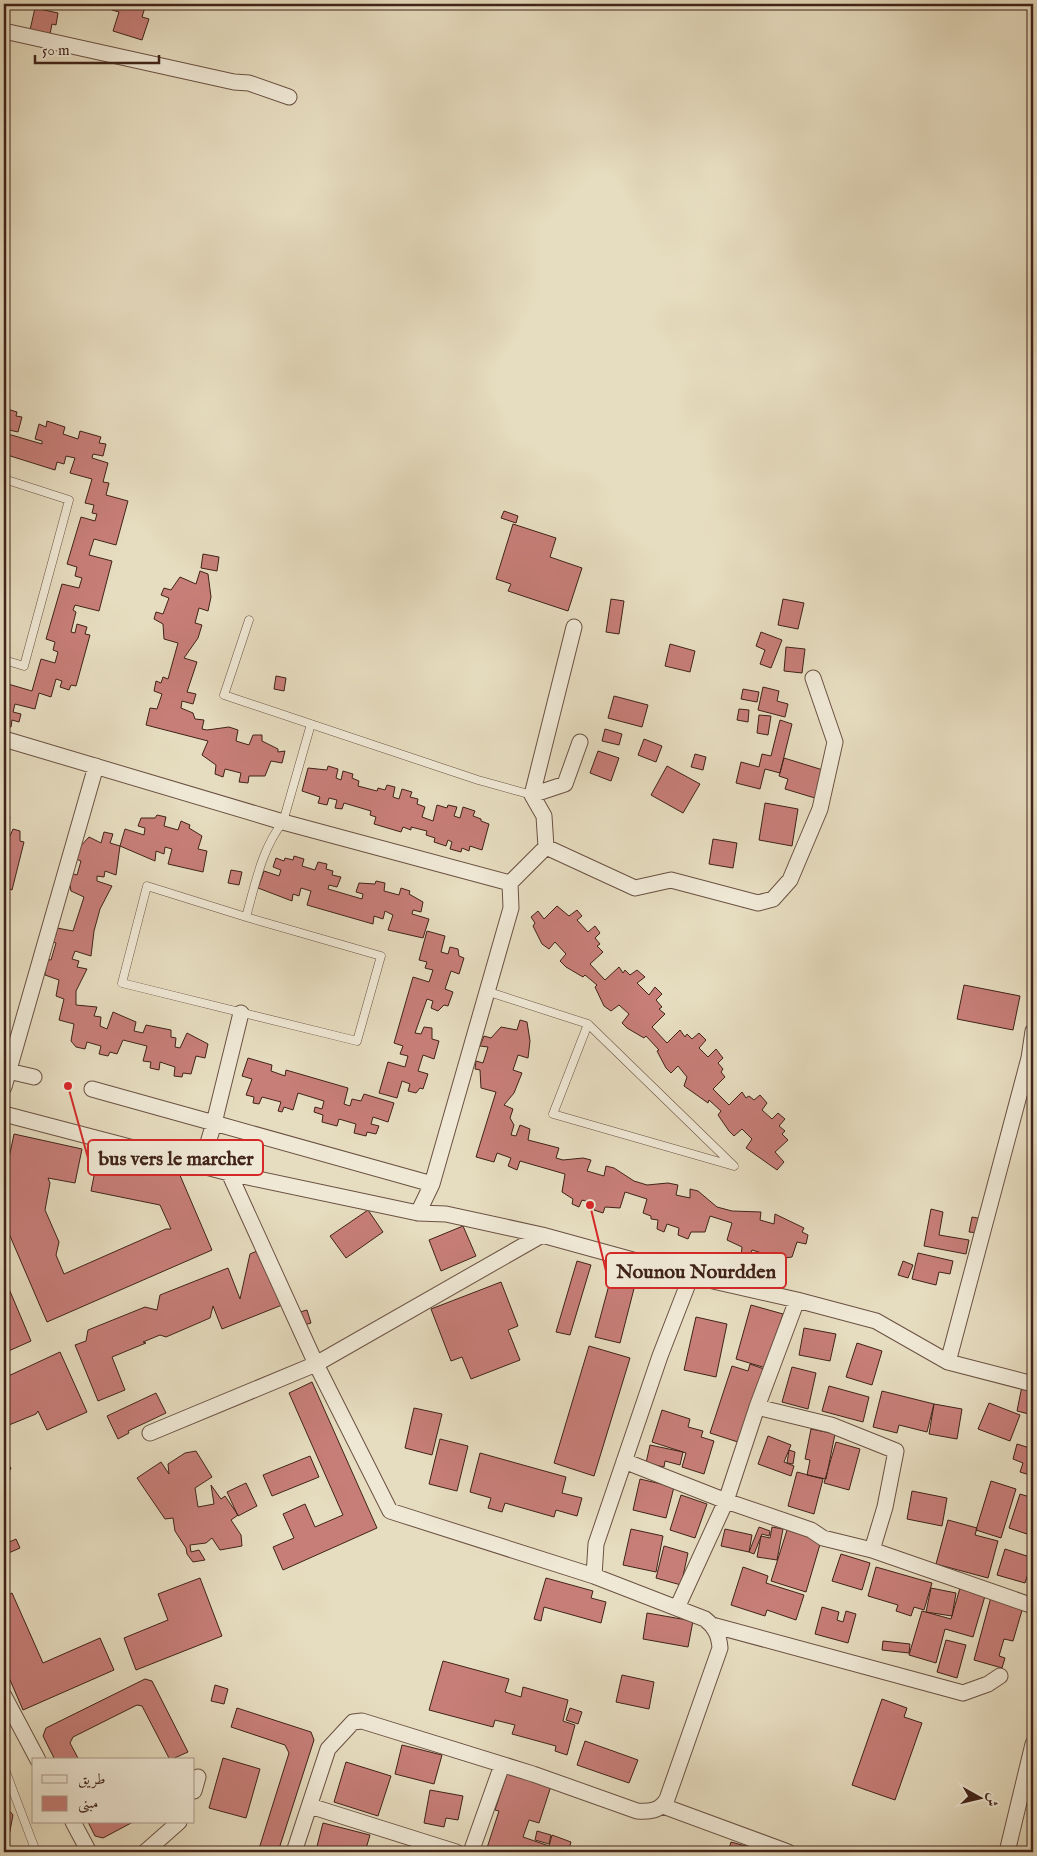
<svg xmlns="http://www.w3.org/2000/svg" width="1037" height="1856" font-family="'IM FELL English',Amiri,serif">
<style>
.building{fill:#c77e78;stroke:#402319}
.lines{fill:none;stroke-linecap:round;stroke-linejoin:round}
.lane-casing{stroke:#6a5142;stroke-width:9}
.street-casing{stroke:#6a5142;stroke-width:17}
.lane{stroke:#efe8d5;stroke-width:8}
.street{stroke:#efe8d5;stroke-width:15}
.leader{fill:none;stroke:#d62828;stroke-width:2}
.callout-dot{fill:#d62828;stroke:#efe8d5;stroke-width:2}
.callout{fill:#efe8d5;stroke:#d62828;stroke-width:2}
.callout-label{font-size:20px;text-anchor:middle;font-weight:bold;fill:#402319}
</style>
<rect width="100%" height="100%" fill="#e6dcbf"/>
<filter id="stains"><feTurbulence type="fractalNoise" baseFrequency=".004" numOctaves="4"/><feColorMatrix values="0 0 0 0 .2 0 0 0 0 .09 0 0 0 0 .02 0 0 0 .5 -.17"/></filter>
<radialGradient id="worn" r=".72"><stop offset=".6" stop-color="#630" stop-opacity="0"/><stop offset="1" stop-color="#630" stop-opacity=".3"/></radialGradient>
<path class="building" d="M114 4H146L142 17 149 19 142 40 113 31 119 12 112 10Z
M35 8 58 13 56 25 52 24 50 34 30 30Z
M4 408 17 412 16 416 22 417 18 432 9 430 8 434 42 444V441L35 439 39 424 46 427 47 421 65 427 63 434 78 439 80 431 101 437 99 443 106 444 103 456 93 454 92 458 108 463 103 482 109 483 106 495 128 501 116 545 94 539 89 555 112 561 99 611 75 605 73 610 76 612 71 632 75 633 77 624 87 627 85 634 90 635 76 686 71 685 69 690 60 687 62 681 56 679 51 697 39 693 35 709 15 704 13 712 21 714 19 722 12 720 11 727 4 725V698L8 684 32 691 41 659 55 663 58 652 53 650 55 642 46 639 62 584 79 588 82 578 75 576 77 567 67 564 81 517 95 521 97 514 92 513 94 505 85 503 92 479 70 473 75 458 66 456 64 464 57 462 55 470 4 454Z
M504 511 518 516 516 523 501 518Z
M513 524 556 538 550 557 582 568 568 611 508 591 511 584 496 579Z
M203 554 219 557 217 571 201 568Z
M200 571 208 574 211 597 208 611 199 608 195 623 202 625 198 638 184 658 197 662 187 692 196 694 193 704 182 701 181 708 193 713 195 719 204 720 202 729 207 730 229 727 238 730 236 741 249 745 253 735H262V741L278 749V752L285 751 282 763 271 761 265 776H249L248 783 239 782 241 773 225 769 223 777 215 774 216 765 202 755 208 741 146 725 150 708 157 709 162 694 154 691 156 681 161 683 163 677 168 679 178 643 164 639 163 624 154 619 156 612 163 614 169 598 161 595 164 588 171 590 180 577 196 584Z
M611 599 624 601 619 634 606 632Z
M783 599 804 603 798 629 778 625Z
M761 632 782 640 771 668 760 664 765 650 756 646Z
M670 644 695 651 690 672 665 666Z
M786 647 805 649 802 673 784 671Z
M276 676 286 678 284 691 274 689Z
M763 687 779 691 777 701 788 704 785 717 758 710Z
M743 689 759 692 757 702 741 699Z
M614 696 648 705 642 727 608 718Z
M739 709 749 710 748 722 737 720Z
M759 715 771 716 768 735 757 733Z
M780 720 792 724 780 773 765 769 760 789 736 783 741 762 759 767 762 754 771 756Z
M605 729 622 734 619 745 602 741Z
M644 739 662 746 656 762 638 755Z
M598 751 619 758 611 781 590 773Z
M695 754 706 757 703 770 691 767Z
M784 758 823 770 815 798 785 789 788 779 779 776Z
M328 766 338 769 336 778 341 780 343 771 353 774 352 778 359 781 358 786 377 791 378 788 385 790 387 785 395 787 393 797 399 799 402 789 412 792 410 797 418 799 417 804 425 807 422 817 433 821 437 805 447 808 448 805 457 807 454 816 460 818 463 807 475 811 473 816 481 819V821L489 824 482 850 470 846 469 851 462 848 461 852 450 849 452 842 448 840 446 846 434 842 435 838 426 835 427 831 411 827V830L403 827 401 832 374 824 376 817 370 815 371 811 344 803 342 809 335 808 337 800 329 798 327 805 318 803 320 797 302 791 308 768 327 770Z
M667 766 700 784 683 813 651 795Z
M765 803 798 809 792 846 759 840Z
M4 815 10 817 5 834 10 836 13 829 20 831V841L24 842 12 890 7 888 4 892Z
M157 815 166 817 164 826 178 830 181 821 190 825 189 828 202 836 198 849 207 851 203 872 168 864 172 849 165 847 164 854 156 851 155 861 120 846 125 829 144 835 145 828 138 826 141 818H155Z
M104 832 113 834 110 843 120 846 116 875 105 871 104 877 97 876V881L112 886 100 909 94 931 91 956 75 951 72 959 79 961 77 967 87 969 76 991V1005L97 1007 94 1016 101 1017 100 1026 107 1029 113 1012 136 1022 134 1031 143 1033 146 1025 171 1030V1037L176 1038 175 1047 180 1048 187 1033 208 1044 205 1058 196 1056 191 1074 183 1073 182 1077 174 1076 175 1067 160 1062 159 1070 150 1068 151 1062 143 1061 147 1046 123 1040 117 1054 110 1052 108 1056 99 1054 101 1046 87 1042 85 1049 76 1047 71 1041 74 1024 59 1020 64 999 56 996 59 980 45 975 46 967 44 959 51 960 56 943 50 941 52 933 56 935 57 928 73 931 84 897 71 891 69 879 70 873 77 875 81 861 74 858 77 850 89 837 101 843Z
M713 839 737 843 733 868 709 864Z
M294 856 304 859 302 866 315 870 318 862 327 864 326 869 333 871 332 875 341 877 337 887 329 885 328 889 362 899 363 894 356 892 359 883 375 884 376 881 385 883 384 891 399 895 401 888 410 891 409 894 423 902 421 912 413 910 412 914 429 919 423 938 388 930 393 915 385 911 383 919 374 916 373 924 307 905 311 891 301 888 299 896 293 894 292 901 258 888 264 871 279 876 281 870 273 867 276 858 284 861 285 858 293 860Z
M231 870 242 872 239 885 228 883Z
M557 906 569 916 577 910 582 916 577 920 588 932 595 926 600 933 595 938 600 944 597 946 603 952 590 964 605 980 619 967 623 973 625 970 630 975 637 970 645 977 637 983 649 995 655 987 662 994 656 1000 662 1007 659 1009 665 1014 652 1027 667 1043 680 1030 685 1037 687 1034 692 1039 699 1033 706 1040 699 1048 708 1057 716 1049 723 1058 718 1063 723 1069 721 1072 725 1077 713 1089 729 1105 742 1092 746 1098 749 1096 754 1100 760 1095 767 1103 762 1110 772 1119 778 1113 785 1119 779 1126 785 1131 782 1134 788 1140 775 1152 784 1162 777 1170 746 1148 752 1139 742 1129 734 1136 729 1131 718 1115 721 1111 709 1100 708 1103 684 1086 687 1077 678 1066 671 1073 666 1068 657 1051 659 1050 646 1036 644 1038 627 1028 622 1023 629 1014 619 1005 611 1011 604 1006 595 987 597 985 585 975 583 977 566 967 560 961 566 954 555 942 549 949 542 944 533 926 535 923 531 917 538 911 544 919Z
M427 931 445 936 441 952 448 954 450 947 458 949 459 956 464 958 459 974 451 971 445 989 453 992 448 1006 444 1005 438 1011 431 1008 433 1001 427 999 415 1033 421 1034 424 1027 432 1028V1039L439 1041 434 1059 423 1055 418 1071 428 1074 423 1089 420 1088 416 1093 408 1091 410 1084 402 1081 397 1098 379 1093 388 1062 405 1067 408 1056 400 1054 403 1046 394 1043 413 977 429 982 433 970 425 968 427 962 419 960Z
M964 985 1020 996 1013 1030 957 1019Z
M520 1020 527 1022 530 1041 528 1058 518 1055 513 1070 522 1073 514 1093 504 1105 513 1109 510 1118 514 1125 511 1135 516 1136 520 1125 530 1129 528 1140 559 1148 556 1158 563 1160 583 1158 591 1160 587 1171 604 1176 606 1166 614 1168 634 1181 647 1185 668 1183 678 1185 676 1195 690 1198V1189L698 1191 717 1207 732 1211 761 1212 760 1220 774 1224 775 1214 804 1228 802 1232 808 1235 806 1244 797 1242 792 1257 776 1259 775 1266 764 1264 765 1254 752 1250 749 1258 741 1256 742 1247 727 1240 732 1223 710 1216 705 1232H691L688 1239 678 1235 679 1228 667 1224 664 1232 657 1229 658 1220 651 1219V1216L643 1213 647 1199 625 1192 620 1208 605 1207 603 1213 594 1210 596 1204 582 1200 579 1207 572 1204 573 1199 562 1192 565 1174 520 1161 517 1170 508 1166 511 1158 497 1153 494 1162 476 1157 496 1092 481 1088 480 1070 475 1069 476 1061 483 1063 488 1047 480 1046 484 1036 491 1038 501 1027 517 1030Z
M248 1058 272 1065 271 1071 285 1076 286 1070 348 1088 344 1104 350 1106 352 1099 361 1101 364 1094 394 1103 388 1122 373 1117 371 1124 379 1126 376 1134 367 1132 366 1136 354 1133 356 1124 339 1119 337 1126 322 1122 323 1115 314 1112 315 1107 322 1109 324 1101 298 1093 293 1110 284 1107 282 1112 278 1111 281 1102 262 1097 259 1104 253 1103 254 1097 246 1095 252 1079 242 1076Z
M14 1134 82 1149 75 1183 48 1178 50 1183 45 1210 59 1242 56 1255 64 1274 166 1229H171L160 1205 91 1191 98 1156 179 1173 212 1250 47 1322 4 1222V1182Z
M931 1209 943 1212 939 1235 969 1240 966 1254 924 1246Z
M368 1210 383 1232 346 1258 330 1236Z
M972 1217 983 1219 980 1233 969 1232Z
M463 1226 476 1256 441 1271 429 1240Z
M257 1251 282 1305 222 1329 213 1306 210 1318 166 1337 160 1335 143 1342 146 1343 112 1357 125 1390 98 1401 75 1345 86 1341 88 1330 145 1307 157 1310 160 1295 228 1268 240 1299 250 1254Z
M918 1253 953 1261 950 1274 939 1272 936 1285 912 1279Z
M577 1261 591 1265 570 1335 556 1332Z
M903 1261 913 1265 908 1278 898 1275Z
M613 1270 637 1277 620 1343 595 1337Z
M4 1277 31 1341 4 1353Z
M501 1282 518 1326 508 1330 520 1360 471 1379 462 1357 451 1361 431 1309Z
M751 1305 783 1314 766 1368 736 1359Z
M307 1310 311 1323 304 1325 300 1312Z
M696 1317 727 1324 716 1377 684 1370Z
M804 1328 836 1334 830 1361 799 1355Z
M857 1343 882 1351 872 1385 846 1377Z
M589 1346 630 1358 594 1476 554 1463Z
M60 1352 87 1412 47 1430 38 1411 36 1414 4 1427V1378Z
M750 1364 764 1369 741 1443 710 1433 732 1366 748 1371Z
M792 1367 816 1373 808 1409 782 1402Z
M312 1382 377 1528 283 1570 273 1547 294 1538 283 1514 305 1504 315 1527 343 1515 289 1393Z
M829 1386 869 1397 863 1422 822 1411Z
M1022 1386 1033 1388V1415L1017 1411Z
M882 1391 934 1404 927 1432 899 1425 897 1433 873 1427Z
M156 1393 166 1413 128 1431 129 1433 118 1439 107 1416Z
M989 1403 1020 1415 1010 1441 978 1429Z
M934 1404 962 1409 957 1439 929 1434Z
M414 1408 442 1414 432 1455 405 1448Z
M662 1410 690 1419 688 1427 703 1431 701 1437 714 1441 704 1474 682 1467 686 1453 652 1442Z
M811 1429 835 1434 826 1479 807 1475 810 1460 805 1459Z
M768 1436 791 1445 784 1462 794 1466 791 1476 758 1464Z
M440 1439 468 1446 457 1491 429 1484Z
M836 1442 860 1449 849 1490 824 1483Z
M1017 1444 1033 1449V1476L1020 1472 1023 1463 1013 1459Z
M650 1445 683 1452 680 1465 665 1461 664 1467 646 1463Z
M789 1450 795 1452 793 1464 787 1463Z
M196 1451 212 1477 195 1488 198 1507 214 1504 211 1485 221 1499 225 1496 238 1515 231 1520 241 1535 242 1546 220 1550 212 1538 206 1543 190 1545 191 1552 199 1550 205 1560 193 1562 187 1554 186 1548 175 1531 173 1518 165 1519 137 1478 161 1462 169 1474 168 1464 185 1453Z
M480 1453 566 1477 562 1493 582 1498 577 1516 556 1510 554 1517 505 1503 502 1512 488 1508 491 1498 470 1492Z
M4 1456H5L11 1469 4 1472Z
M310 1456 319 1477 272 1496 263 1475Z
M797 1472 823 1479 814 1514 788 1506Z
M640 1479 674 1487 666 1518 633 1510Z
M991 1481 1016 1489 1001 1538 976 1530Z
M246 1483 257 1506 238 1516 227 1492Z
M912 1491 947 1498 942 1526 907 1519Z
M1020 1494 1033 1498V1536L1009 1528Z
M681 1495 707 1504 695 1538 670 1530Z
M948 1520 977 1528 975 1535 998 1541 988 1578 936 1564Z
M759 1527 770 1531 769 1536 762 1534 754 1554 749 1552Z
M772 1527 783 1529 777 1560 757 1557 761 1536 770 1538Z
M631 1529 663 1536 656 1572 623 1565Z
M725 1529 752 1535 749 1552 721 1546Z
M787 1530 821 1541 806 1592 771 1581Z
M16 1539 20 1548 4 1555V1540L5 1544Z
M664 1546 688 1553 681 1585 656 1578Z
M1005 1549 1033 1558 1025 1583 997 1575Z
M841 1554 870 1563 862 1590 832 1581Z
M743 1567 768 1576 766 1583 804 1595 796 1620 767 1610 765 1616 731 1605Z
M876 1567 932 1583 924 1610 914 1607 911 1616 896 1611 898 1605 868 1596Z
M200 1578 222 1636 136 1670 124 1638 168 1620 158 1594Z
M546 1578 593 1591 591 1598 606 1602 601 1623 544 1607 541 1621 534 1619Z
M931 1588 956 1593 952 1616 926 1612Z
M960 1588 985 1596 973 1637 945 1629 936 1663 909 1655 922 1611 951 1619Z
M12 1593 43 1663 100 1638 114 1670 23 1710 4 1666V1597Z
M991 1597 1023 1607 1013 1641 1004 1639 999 1656 1005 1658 1002 1668 974 1660Z
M822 1607 839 1612 837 1620 843 1622 846 1611 856 1614 848 1643 815 1634Z
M647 1613 693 1621 688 1647 643 1639Z
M946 1640 966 1645 957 1678 937 1672Z
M883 1641 910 1644 909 1653 882 1650Z
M443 1661 509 1679 505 1692 521 1697 523 1687 568 1700 563 1721 575 1725 567 1755 555 1751 556 1746 512 1734 515 1725 495 1720 493 1727 429 1710Z
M622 1675 654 1682 649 1709 616 1702Z
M145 1679 152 1681 188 1752 170 1760 142 1706 137 1705 73 1737 70 1743 79 1760H55L43 1736 46 1728Z
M215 1685 228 1689 224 1704 211 1701Z
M882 1699 907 1708 904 1717 922 1723 895 1800 852 1785Z
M237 1708 311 1732 314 1740 278 1852H258L289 1753 285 1745 231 1727Z
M570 1708 582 1712 578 1724 566 1720Z
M585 1741 638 1760 629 1783 577 1765Z
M402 1745 442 1755 434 1784 395 1774Z
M223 1758 260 1769 246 1818 209 1808Z
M346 1762 391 1776 378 1816 334 1802Z
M508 1771 551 1786 539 1823 529 1820 523 1837 549 1846 552 1835 571 1842 568 1852H498L487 1848 499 1811 495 1810Z
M430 1790 463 1796 458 1820 446 1818 444 1827 424 1823Z
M4 1807H6L13 1815 6 1852H4Z
M88 1822H133L103 1838 95 1836Z
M323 1823 370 1835 365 1852H325L316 1850Z
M537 1831 551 1835 549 1844 535 1840Z
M731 1842 753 1848 751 1852H728Z"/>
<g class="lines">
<defs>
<path id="lane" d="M4 479 69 500 24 666 4 660
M249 620 224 695 478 780 532 795
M246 917 381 956 357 1041 122 983 147 886 246 917C255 885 262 848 283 822L311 724
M486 991 588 1024 734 1166 553 1114 588 1024
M4 1767 35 1849 34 1852"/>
<path id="street" d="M4 31 234 82 249 83 289 97
M4 739 283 822 510 883 511 908 432 1184 418 1213
M532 795 565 784 580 742
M546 847 635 888 671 880 758 903 773 899 790 880 820 809 835 742 813 678
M546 847 544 816 532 795 574 627
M510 883 546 847
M241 1013 214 1123 432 1184
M8 1071 34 1077
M4 1087 96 766
M92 1089 214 1123 201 1166
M4 1114 229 1173 418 1213 446 1214 542 1235 691 1276 797 1300 876 1321 948 1362 1033 1384
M948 1362 1029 1058 1033 1031
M757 1407 831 1425 896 1451 885 1507 872 1550
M150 1433 316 1364 229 1173
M624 1461 726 1501 811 1530 823 1538 872 1550 1033 1606
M594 1576 596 1544 660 1356 691 1276
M677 1608 726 1501 757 1407 797 1300
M712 1625 963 1693 988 1684 1000 1676
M4 1696 38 1760
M194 1791 198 1777
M310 1806 456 1852
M663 1806 788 1852
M73 1822 89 1852
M145 1852 179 1822
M294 1852 328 1749 353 1722 362 1721 533 1774 637 1811C650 1812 660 1811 667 1799L720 1648C719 1635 715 1627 705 1619L594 1576 390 1511 316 1364 542 1235
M471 1852 502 1765
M1007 1852 1033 1744"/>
</defs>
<use href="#lane" class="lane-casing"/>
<use href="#street" class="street-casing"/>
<use href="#lane" class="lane"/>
<use href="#street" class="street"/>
</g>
<path class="leader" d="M68 1086L88 1158M590 1205L606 1271"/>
<g class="callout-dot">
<circle cx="68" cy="1086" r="5"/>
<circle cx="590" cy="1205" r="5"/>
</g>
<g class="callout">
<rect x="88" y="1140" width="175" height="35" rx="5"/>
<rect x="606" y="1253" width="180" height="35" rx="5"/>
</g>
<g class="callout-label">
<text x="176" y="1165">bus vers le marcher</text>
<text x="696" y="1278">Nounou Nourdden</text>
</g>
<rect width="1037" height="1856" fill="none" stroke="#e6dcbf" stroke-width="20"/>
<rect x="5" y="5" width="1027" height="1846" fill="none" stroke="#402319" stroke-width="2.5"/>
<rect x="10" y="10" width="1017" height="1836" fill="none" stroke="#402319"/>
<rect x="32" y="1758" width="162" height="65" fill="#efe8d5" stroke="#a9998a"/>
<rect x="42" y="1775" width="25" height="8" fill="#efe8d5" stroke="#a9998a"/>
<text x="78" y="1784" font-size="15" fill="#402319">طريق</text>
<rect x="42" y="1796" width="25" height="15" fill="#c77e78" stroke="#a9998a"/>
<text x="78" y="1808" font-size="15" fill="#402319">مبنى</text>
<g transform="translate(980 1798) rotate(98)" stroke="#efe8d5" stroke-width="4" paint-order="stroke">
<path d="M0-4L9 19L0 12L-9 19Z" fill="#402319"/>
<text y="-8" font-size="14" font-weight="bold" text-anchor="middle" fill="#402319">ش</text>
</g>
<path d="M35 55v8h124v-8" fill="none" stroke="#402319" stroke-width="2.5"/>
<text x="42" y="55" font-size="15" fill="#402319" stroke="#efe8d5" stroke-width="4" paint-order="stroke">50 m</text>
<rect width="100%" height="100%" filter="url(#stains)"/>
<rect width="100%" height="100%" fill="url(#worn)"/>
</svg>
